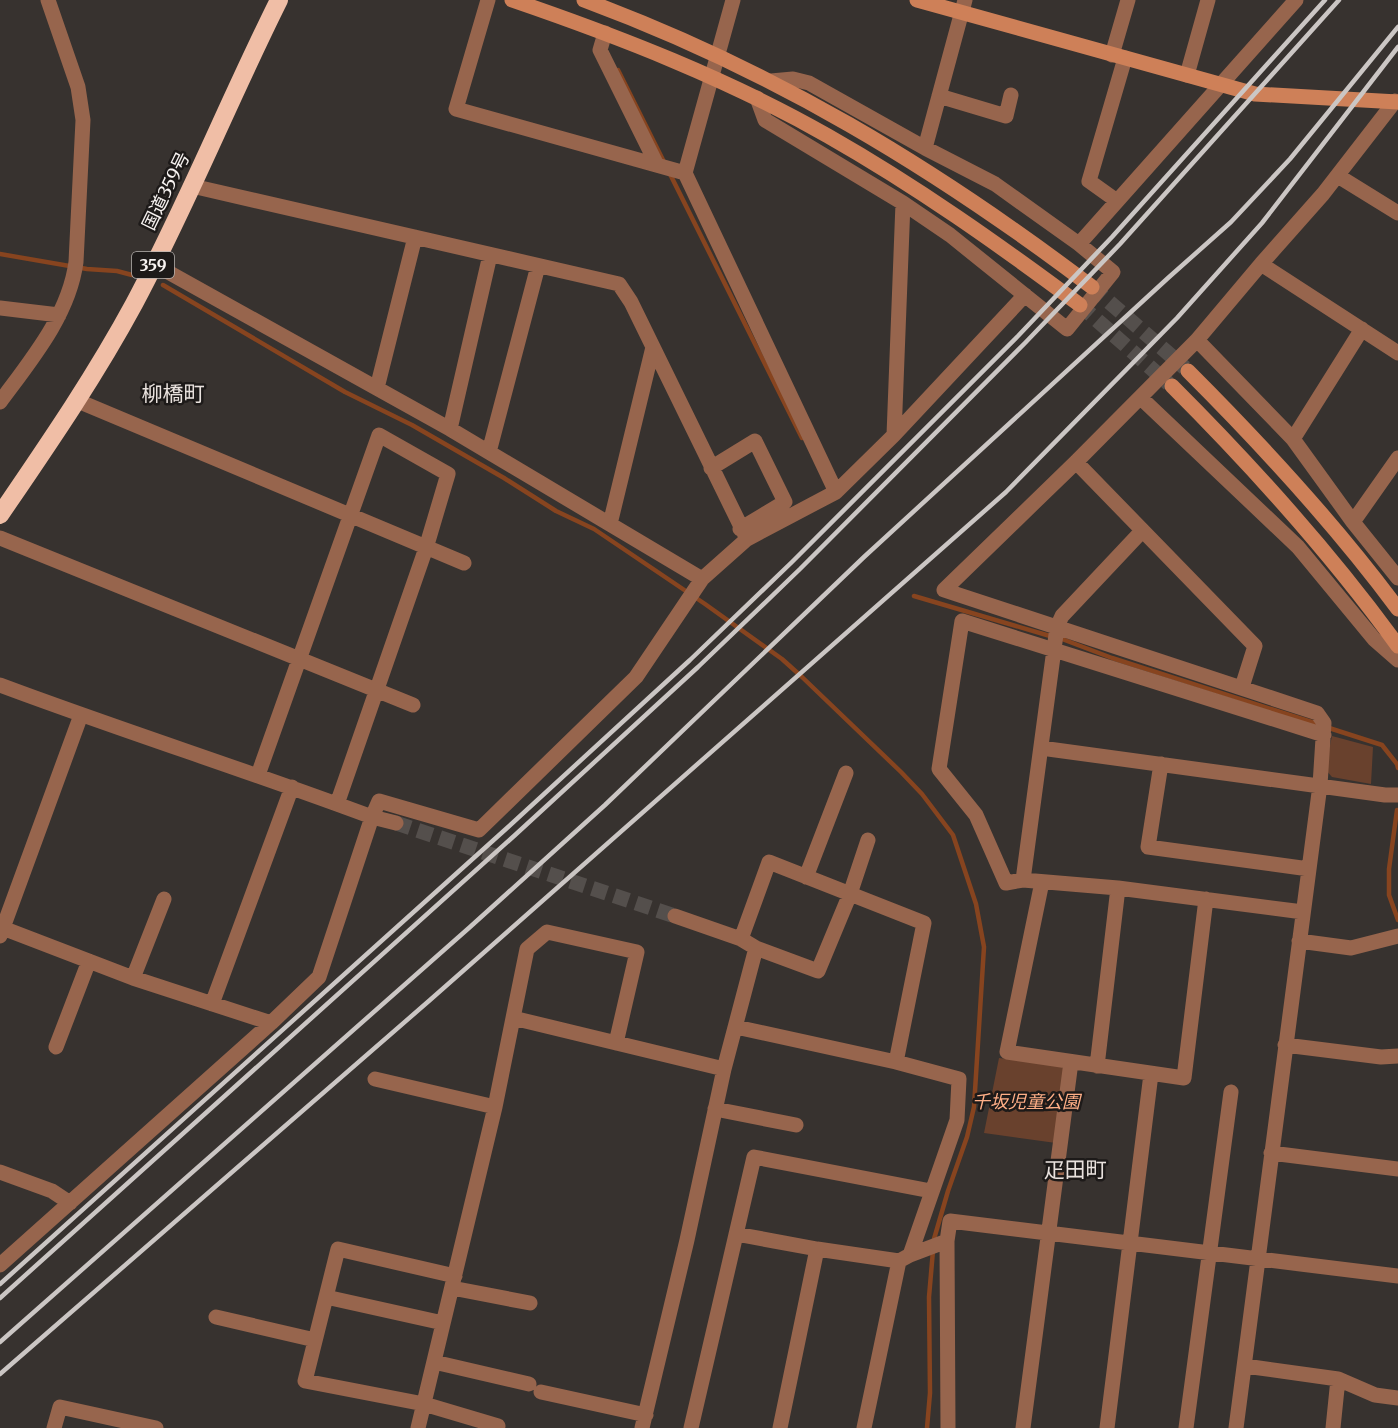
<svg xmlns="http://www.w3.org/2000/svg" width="1398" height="1428" font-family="Merriweather,'Noto Sans JP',serif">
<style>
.green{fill:#69412d}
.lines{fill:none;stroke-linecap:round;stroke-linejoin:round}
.stream{stroke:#87441f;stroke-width:4.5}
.street-tunnel{stroke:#544f4c;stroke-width:15;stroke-dasharray:15 8;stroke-linecap:butt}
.secondary-tunnel{stroke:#544f4c;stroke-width:15;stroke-dasharray:15 8;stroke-linecap:butt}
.street{stroke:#97654d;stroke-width:15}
.secondary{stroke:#ce8058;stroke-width:15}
.highway{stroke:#f0bea6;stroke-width:18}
.rail{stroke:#cbc6c4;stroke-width:4.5}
.labels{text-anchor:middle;stroke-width:5;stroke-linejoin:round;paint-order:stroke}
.shield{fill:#1d1a19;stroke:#b6b2b0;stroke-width:1.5}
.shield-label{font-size:16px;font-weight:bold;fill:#f7f3f1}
.street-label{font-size:18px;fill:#f7f3f1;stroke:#1d1a19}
.park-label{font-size:18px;font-style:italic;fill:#ffaf87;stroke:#1d1a19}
.quarter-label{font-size:21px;fill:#e9e2de;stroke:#1d1a19}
</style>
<rect width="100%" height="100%" fill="#37322f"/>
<path class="green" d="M1332 736 1373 747 1371 784 1332 777 1325 769Z
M999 1058 1060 1065 1065 1070 1056 1143 984 1133Z"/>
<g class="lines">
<path class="stream" d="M618 70 664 162
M669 172 802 438
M0 254 87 269 117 271 132 275
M163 285 345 392 412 425 504 478 556 511 594 529 705 604 782 659 802 677 901 772 922 794 953 835 976 904 984 947 974 1107 967 1137 948 1191 934 1239 929 1297 930 1393 927 1428
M914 596 1050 636
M1062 639 1112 658 1318 724
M1326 727 1382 745 1397 764 1398 768
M1397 810 1389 869V895L1398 920"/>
<path class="street-tunnel" d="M396 823 675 916"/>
<path class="secondary-tunnel" d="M1092 287 1185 368
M1080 305 1169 384"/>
<path class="street" d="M488 0 456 109 685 173 733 0
M605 33 600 50 657 165
M1112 55 1128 0
M1187 75 1208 0
M939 96 1006 116 1011 95
M757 98 765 120 903 203 950 235 1067 329 1113 272 1079 244 995 184 925 148 809 83 793 79 771 81
M925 148 965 0
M685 173 836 492
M1338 176 1398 213
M192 186 619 284 631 302 747 539
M1117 201 1089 181 1125 58
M1079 244 1296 0
M1261 264 1398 353
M152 266 168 272 450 429 702 579 747 539 836 492 894 435 903 203
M0 308 59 315
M1197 340 1293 439 1353 522 1398 578
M377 388 415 237
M1141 398 1298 547 1374 639 1398 660
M78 401 464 563
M0 402C31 360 69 315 76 262L83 120 78 87 48 0
M450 429 490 255
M894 435 1025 295
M1293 439 1362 329
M489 452 538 266
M1076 462 1255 646 1242 687
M711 468 755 441 785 502 740 529
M1353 522 1398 458
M610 524 653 347
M1142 531 1062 616 1057 627 1023 880 1118 888 1303 912
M0 538 413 705
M0 685C123 731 249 771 372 817L319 977 271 1023 0 1265
M1041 748 1385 795H1398
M1161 764 1148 847 1309 869
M258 775 379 435 448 474 426 548 337 804
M396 823 372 817 379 801 479 830 636 677 702 579
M806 877 846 773
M1023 880 1006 883 976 815 939 769 962 621 1324 735
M1042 882 1007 1052 1184 1078 1206 899
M675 916 741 939
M0 927 133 978 271 1023
M0 936 81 715
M1299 941 1351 948 1398 936
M756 948 818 971 850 894 868 840
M133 978 164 899
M212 1004 292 787
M513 1018 527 949 547 932 637 952 616 1043
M736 1027 896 1062 959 1079 957 1120 910 1255
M1285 1045 1381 1057 1398 1056
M56 1047 89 961
M1097 1066 1118 888
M375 1079 495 1107
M715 1109 796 1125
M1271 1153 1398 1169
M0 1172 52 1191 70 1203
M736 1234 817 1249 899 1261 910 1255 947 1241 950 1221 1398 1276
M947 1241 948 1428
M455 1276 338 1249 305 1381 424 1404 498 1426
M452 1288 530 1303
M326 1297 443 1323
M216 1317 315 1340
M434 1362 529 1384
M1245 1366 1338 1379 1375 1395 1398 1398
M541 1392 646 1415
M54 1428 60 1407 156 1428
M418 1428 495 1107 513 1018 724 1069
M642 1428 687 1240 724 1069 756 948 741 939 769 862 924 923 896 1062
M691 1428 754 1157 931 1191
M780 1428 817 1249
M864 1428 899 1261
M1023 1428 1071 1062
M1107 1428 1151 1074
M1186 1428 1231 1092
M1236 1428 1320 785 1324 723 1317 713 944 590 1076 462 1197 340 1261 264 1323 194 1395 101
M1333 1428 1338 1379"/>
<path class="secondary" d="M512 0C620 37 728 79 828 136 916 186 998 244 1080 305
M584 0C773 70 932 166 1092 287
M917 0 1255 94 1398 102
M1188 371C1263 446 1335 524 1398 609
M1172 386C1253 467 1330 552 1398 646"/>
<path class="highway" d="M0 515C47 446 94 378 134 304 187 205 229 100 279 0"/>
<path class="rail" d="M0 1284 507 828 690 660 792 562 1018 336 1112 237 1325 0
M0 1298 514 836 698 667 800 569 1025 343 1120 244 1339 0
M0 1342 470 927 605 805 864 557 1168 278 1231 222 1290 159 1398 27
M0 1374 430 1000 1006 492 1177 318 1262 223 1398 47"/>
</g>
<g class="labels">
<rect class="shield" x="132" y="252" width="42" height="26" rx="4.5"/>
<g class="shield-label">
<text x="153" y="271">359</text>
</g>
<g class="street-label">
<text transform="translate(166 191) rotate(-64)" y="6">国道359号</text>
</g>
<g class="park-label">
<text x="1026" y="1108">千坂児童公園</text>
</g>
<g class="quarter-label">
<text x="173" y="401">柳橋町</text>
<text x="1075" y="1177">疋田町</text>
</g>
</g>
</svg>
